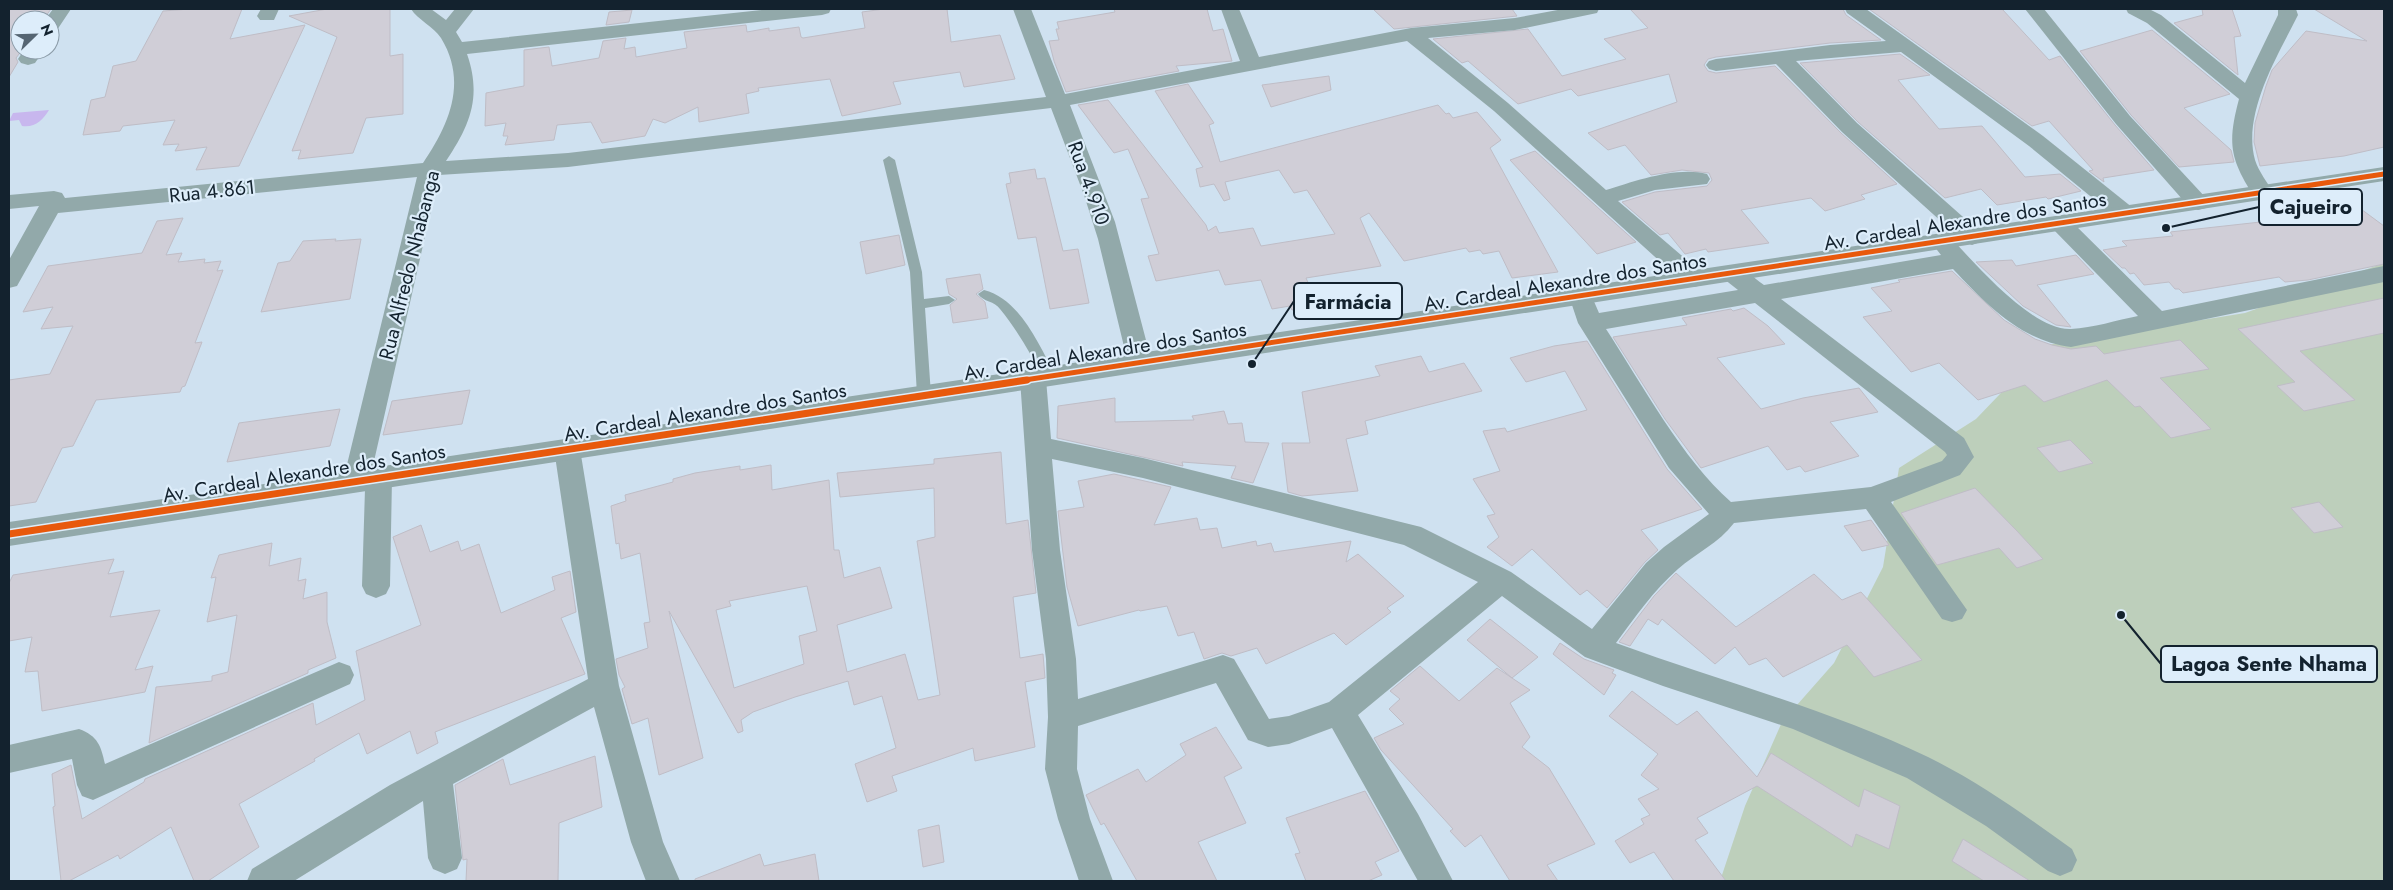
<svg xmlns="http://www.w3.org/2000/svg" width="2393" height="890" font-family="Jost,sans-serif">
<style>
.green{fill:#bdcfbb}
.water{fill:#c8b7ee}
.building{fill:#d0ced7;stroke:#bfbdc6;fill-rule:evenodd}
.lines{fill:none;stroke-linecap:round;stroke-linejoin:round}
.service{fill:#92a9aa;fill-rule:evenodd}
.minor{fill:#92a9aa;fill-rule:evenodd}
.tertiary{fill:#92a9aa;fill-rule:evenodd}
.cycleway-far1-casing{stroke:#ddedfa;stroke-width:8}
.cycleway-casing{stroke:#ddedfa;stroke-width:10}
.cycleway-far1{stroke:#e8590c;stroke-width:5}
.cycleway{stroke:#e8590c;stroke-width:7}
.labels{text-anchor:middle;stroke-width:4.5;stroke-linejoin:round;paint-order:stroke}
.street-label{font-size:20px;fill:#13222e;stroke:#ddedfa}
.leader{fill:none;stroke:#13222e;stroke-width:2}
.callout-dot{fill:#13222e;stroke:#ddedfa;stroke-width:2}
.callout{fill:#ddedfa;stroke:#13222e;stroke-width:2}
.callout-label{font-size:21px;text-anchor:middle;font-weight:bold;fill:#13222e}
</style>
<rect width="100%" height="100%" fill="#cfe1f0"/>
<path class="green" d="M2384 263V881H1720L1745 806 1782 722 1834 663 1883 567 1899 468 1976 419 2047 345 2245 313Z"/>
<path class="water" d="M49 110C43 120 35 128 22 126L19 120 9 121 13 113Z"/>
<path class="building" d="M9 9H51L43 20H20V50H22L16 58 18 62 9 77Z
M190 9H242L230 39 305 25 239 166 196 170 207 147 175 151 179 144 163 145 175 120 123 126 120 131 83 135 91 100 105 97 113 66 136 61 163 11Z
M327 9H390V56L403 54V114L366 118 353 153 298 159 301 150 292 151 337 37 289 16Z
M884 9H947L951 42 1000 35 1015 79 964 87 960 72 893 82 901 104 842 116 830 79 758 88 759 91 746 94 749 113 699 122 698 107 665 123 653 119 645 136 602 143 591 122 557 125 554 140 505 145 508 136H503L506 123 485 126 486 93 524 86V50L549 47 552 66 599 58 603 41 626 38 624 49 635 47 636 57 687 48 684 32 746 25 747 32 769 28V31L799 27 801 37 803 38 865 28 862 12Z
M1114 9H1207L1213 31 1223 29 1232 61 1176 66 1179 71 1066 92 1054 61 1049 41 1059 40 1056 29H1059L1057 22 1115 12Z
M1373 9H1512L1517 16 1394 29Z
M1630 9H1843L1846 15 1881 40 1830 43 1716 57 1708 59 1704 65 1708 71 1716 73 1775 66 1841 133 1897 184 1861 195 1865 199 1825 211 1811 198 1741 210 1769 243 1708 252 1706 249 1685 254 1668 233 1660 235 1622 202 1655 192 1707 186 1712 180 1709 173 1682 170 1651 175 1625 145 1608 150 1588 133 1677 102 1669 74 1578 96 1571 89 1518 104 1468 61 1462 63 1433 39 1528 29 1562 76 1626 59 1604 39 1648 28Z
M1869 9H2002L2049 60 2060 56 2115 125 2154 170 2103 178 2104 182 2089 171 2093 170 2049 121 2032 126Z
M2202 9H2232L2241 36 2234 37 2238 75 2174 23 2203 15Z
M2314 9H2384V147L2344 156 2260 166 2254 142 2255 123 2266 86 2272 70 2306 31 2367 41Z
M632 10 629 22 606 25 609 12Z
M2152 30 2230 94 2184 108 2231 150 2234 162 2179 167 2131 115 2080 51Z
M1900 54 1930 75 1898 80 1939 129 1982 126 2025 177 2060 174 2081 191 2048 199 2046 197 1997 205 1981 189 1945 198 1858 122 1800 63Z
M1329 76 1331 90 1271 107 1262 85Z
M1188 84 1214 123 1209 125 1220 162 1438 105 1446 114 1449 113 1453 118 1477 112 1501 140 1490 148 1558 272 1512 278 1499 251 1483 254 1480 250 1469 252 1466 248 1404 261 1369 213 1360 218 1381 266 1306 278 1318 305 1292 310 1290 306 1272 309 1261 280 1225 285 1219 270 1156 281 1148 256 1159 254 1141 199 1149 198 1128 149 1114 153 1078 105 1108 100 1206 225 1208 231 1216 226 1219 233 1253 228 1261 246 1335 234 1307 190 1294 193 1279 170 1225 182 1230 199 1224 201 1214 184 1200 187 1196 169 1203 167 1155 91Z
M1535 151 1636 242 1597 254 1510 160Z
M1035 169 1037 179 1045 178 1063 251 1078 249 1089 303 1050 309 1036 237 1018 239 1006 184 1011 183 1009 173Z
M2350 201 2384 226V264L2308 280 2285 282 2279 277 2183 293 2179 289H2175L2169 282 2144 285 2134 273 2130 274 2125 268H2122L2103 250 2127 246 2122 241 2173 236 2170 232 2315 216 2309 211Z
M183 218 166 255 182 253 178 262 205 259 204 263 221 261 217 271 223 270 195 343 202 342 185 386 182 387 180 392 96 400 73 446 62 448 36 502 9 506V380L50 374 73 326 41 329 53 307 23 312 48 266 142 253 157 221Z
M899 235 905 265 866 274 860 242Z
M336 239 335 241 361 239 350 299 261 312 278 263 290 261 303 241Z
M2076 255 2094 274 2037 285 2071 327 2056 325 2023 306 1976 262 2012 260 2016 266Z
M1952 271 2004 320 2035 339 2052 345 2071 349 2096 346 2104 354 2180 340 2209 369 2160 378 2211 429 2171 438 2140 406 2135 407 2107 380 2044 402 2025 385 1978 400 1939 363 1911 372 1863 317 1892 311 1871 288 1900 282 1898 280Z
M980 274 983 289 976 294 985 302 988 318 953 323 950 305 957 299 949 294 946 279Z
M2384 298V333L2300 351 2355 400 2304 411 2277 386 2295 382 2238 329Z
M1744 308 1768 326 1785 344 1717 358 1761 409 1803 398 1859 388 1878 412 1830 422 1859 456 1805 472 1800 466 1787 470 1768 446 1701 468 1665 419 1613 337 1687 325 1682 318 1731 309 1733 311Z
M1587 341 1667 469 1702 509 1641 530 1658 550 1645 562 1607 608 1587 590 1580 595 1532 549 1512 566 1487 547 1499 537 1487 516 1495 514 1473 479 1500 471 1483 431 1505 428 1507 432 1587 410 1565 371 1526 382 1510 358 1554 346Z
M1421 356 1429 372 1464 363 1482 391 1365 421 1368 434 1346 439 1358 491 1302 496 1288 492 1282 443H1310L1302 392 1380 376 1375 366Z
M470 390 462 424 383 435 392 401Z
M1115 398V422L1194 420 1192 416 1224 411 1228 424 1242 423 1245 442 1269 443 1253 483 1231 478 1236 466 1182 462 1183 466 1057 438 1058 406Z
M340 409 330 446 227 462 239 423Z
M2070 440 2093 463 2059 472 2037 448Z
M1001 452 1006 524 1028 520 1036 593 1013 597 1020 658 1043 654 1045 678 1025 682 1035 747 975 761 973 748 892 776 897 791 867 802 855 764 896 748 882 696 854 705 848 681 795 697 753 712 741 720 743 731 738 733 669 611 703 758 659 775 648 718 632 724 622 689 625 687 619 675 616 659 648 648 644 623 650 622 640 553 621 559 619 543 616 544 611 506 626 501 625 495 673 482V479L695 473 740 466V470L771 465 772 490 829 480 834 550H839L844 578 880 567 892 608 837 625 847 672 905 654 918 700 940 695 917 541 935 537 934 488 840 497 837 473 934 464V459ZM807 586 817 631 799 636 804 664 734 688 716 610 731 606 729 601Z
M1114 474 1171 487 1154 525 1197 518 1200 530 1217 528 1222 548 1256 541 1257 546 1271 543 1274 552 1351 541 1346 562 1358 554 1404 596 1387 608 1391 612 1346 645 1334 633 1266 664 1257 648 1231 656 1222 653 1204 659 1194 632 1178 636 1167 606 1140 611 1139 610 1078 626 1067 587 1058 511 1084 507 1078 481Z
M1975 488 2017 531 2043 559 2017 568 1999 548 1937 565 1901 513Z
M2319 502 2343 527 2314 533 2291 508Z
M1871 520 1889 545 1862 551 1844 526Z
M421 525 430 552 458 541 461 551 479 544 501 613 555 590 552 577 570 571 576 612 561 618 585 674 435 732 438 743 417 754 410 731 367 754 359 733 314 759 315 761 239 804 259 847 208 881H194L171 827 120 859 118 855 69 881H61L53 807 55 806 52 774 71 765 82 819 144 782 145 779 313 703 316 725 365 700 356 651 421 625 393 537Z
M272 543 269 566 301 558 298 581 306 579 303 599 327 592V622L336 658 308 670V673L149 743 156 687 212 681V676L228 672 237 615 207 622 216 577 211 578 219 555Z
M114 559 108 574 124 571 110 617 160 610 135 670 153 666 145 692 42 711 38 671 25 672 32 637 9 641V583L13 575Z
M1676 573 1736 627 1814 574 1842 600 1861 592 1922 660 1874 677 1847 645 1783 677 1766 658 1749 665 1735 647 1715 664 1662 619 1658 625 1648 619 1630 646 1619 642 1654 596Z
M1490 619 1538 657 1512 678 1467 640Z
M1560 643 1584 659 1614 670 1612 673 1616 675 1604 695 1553 654Z
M1420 666 1459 701 1497 668 1530 690 1510 703 1530 737 1522 747 1549 768 1595 844 1547 865 1558 881H1510L1481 835 1465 847 1450 831 1453 829 1381 750 1374 738 1404 724 1389 709 1400 699 1390 691Z
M1632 691 1677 725 1697 711 1757 777 1771 753 1859 807 1864 789 1900 806 1889 849 1856 834 1852 847 1757 786 1697 818 1708 833 1695 840 1726 881H1674L1654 852 1630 863 1615 841 1644 824 1641 819 1650 815 1638 799 1659 789 1641 775 1658 754 1609 716Z
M1216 727 1242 768 1224 777 1246 823 1198 842 1217 881H1137L1104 823 1101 825 1086 795 1138 769 1146 782 1186 755 1180 744Z
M595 756 602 807 559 823 558 881H466L467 859 463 860 455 785 503 759 510 785Z
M1365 791 1399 851 1375 862 1382 875 1368 881H1306L1295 854 1300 853 1286 818Z
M939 825 944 862 923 867 918 830Z
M1963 839 2030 881H1984L1952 861Z
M760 854 764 866 815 854 819 881H695V879Z"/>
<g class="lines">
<path class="service" d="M889 156 895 160 922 272 924 299 949 296 955 300 949 304 925 308 931 395 924 400 917 395 910 272 883 160Z
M984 290C1021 300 1038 344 1056 376L1054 379H1044C1031 355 1018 331 1000 309 995 301 983 302 978 294Z"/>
<path class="minor" d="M53 9H71L57 30 50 32V20H45Z
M261 9H279L274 20H260L257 16Z
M411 9H431L446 20 455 9H474L456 32 462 42 772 9H831L829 13 822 15 467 54C482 97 470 125 446 161L568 153 1046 97 1013 9H1031L1065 94 1240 61 1221 9H1239L1259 57 1411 28 1515 18 1563 9H1599L1597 13 1515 30 1428 38 1508 103 1606 190C1635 181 1677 166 1707 174L1710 179 1707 184 1655 190 1618 201 1702 273 1706 279 1702 285 1694 287 1686 285 1494 111 1407 41 1070 105 1115 222 1152 363 1149 369 1140 372 1131 369 1128 363 1098 239 1084 195 1051 108 568 167 439 175 372 470 379 468 388 471 392 478 390 586 386 594 376 598 366 594 362 586 365 489 356 492 347 488 343 481 417 177 58 213 17 286 9 288V260L39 206 9 209V195L54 191 62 193 65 198 423 163C449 125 468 82 441 38 433 26 418 20 411 9Z
M1845 9H1866L2043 136 2133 208 2136 213 2133 218 2125 220 2117 218 2029 146 1901 52 1796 61 1857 123 1980 232 1983 237 1980 242 1972 245 1964 242 1842 132 1776 64 1716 71 1709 69 1706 65 1709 61 1716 59 1830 45 1886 41 1847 13Z
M2025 9H2044L2130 116 2206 198 2209 203 2206 208 2198 210 2190 208 2116 124Z
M2126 9H2149L2161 15 2245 83 2278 15V9H2296L2298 15C2278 55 2242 113 2255 160 2259 172 2267 182 2274 193L2271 198 2263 200 2255 198C2230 159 2227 144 2239 99L2147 23 2128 13Z
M24 50H44L35 63 28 65 21 63 18 59Z
M2060 216 2068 218 2162 311 2384 266V282L2071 347C2021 341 1986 304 1953 269L1781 299 1964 438 1974 457 1960 475 1891 502 1967 610 1962 619 1952 622 1942 619 1866 509 1734 523C1719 543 1696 553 1678 569 1654 590 1635 617 1616 643 1720 681 1828 709 1928 757 1979 782 2026 816 2072 849L2077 860 2072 871 2060 876 2048 871 1986 826 1907 778 1793 729 1663 686 1585 657 1502 596 1358 715 1418 814 1453 881H1418L1332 728 1289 744 1268 747 1248 740 1216 683 1078 726 1077 769 1090 819 1113 881H1079L1058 819 1045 769 1048 717 1046 659 1032 550 1020 379 1024 372 1033 370 1042 372 1046 379 1051 439 1143 458 1421 527 1511 572 1592 629 1646 563 1664 547 1709 514 1669 468 1578 323 1569 296 1573 290 1581 288 1589 290 1599 313 1738 290 1724 279 1720 273 1724 267C1740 263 1751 276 1764 285L1941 255 1930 241 1933 236 1941 233 1949 236C1974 262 2032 331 2071 329 2093 328 2117 320 2138 316L2052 228 2049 223 2052 218ZM1755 303 1945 452 1947 455 1942 461 1871 487 1731 502C1682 459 1642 384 1606 329ZM1052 459 1143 478 1404 545 1478 582 1329 702 1289 716 1269 719 1234 659 1223 655 1078 699 1076 659 1060 550Z
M567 439 576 442 580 449 619 686 663 842 680 881H646L631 842 594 707 453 784 462 858 457 869 445 874 433 869 428 858 423 801 294 881H247L252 869 390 785 588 679 554 449 558 442Z
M339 662 350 666 354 675 350 684 93 800 82 796 77 785 72 759 9 773V745L79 729C98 736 101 746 105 764Z"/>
<path class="tertiary" d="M2384 167V181L9 546V522Z"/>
<defs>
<path id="cycleway-far1" d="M1018 381 2384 174"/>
<path id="cycleway" d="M9 534 1027 380"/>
</defs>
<use href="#cycleway-far1" class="cycleway-far1-casing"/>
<use href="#cycleway" class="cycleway-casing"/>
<use href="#cycleway-far1" class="cycleway-far1"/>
<use href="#cycleway" class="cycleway"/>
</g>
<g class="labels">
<g class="street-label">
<text transform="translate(1089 183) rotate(70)" y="7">Rua 4.910</text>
<text transform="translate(212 191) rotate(-6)" y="7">Rua 4.861</text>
<text transform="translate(1965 221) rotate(-9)" y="7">Av. Cardeal Alexandre dos Santos</text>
<text transform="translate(409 265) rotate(-76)" y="7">Rua Alfredo Nhabanga</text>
<text transform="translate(1565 282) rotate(-9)" y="7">Av. Cardeal Alexandre dos Santos</text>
<text transform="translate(1105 351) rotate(-9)" y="7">Av. Cardeal Alexandre dos Santos</text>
<text transform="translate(705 412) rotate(-9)" y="7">Av. Cardeal Alexandre dos Santos</text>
<text transform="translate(304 473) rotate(-9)" y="7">Av. Cardeal Alexandre dos Santos</text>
</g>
</g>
<path class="leader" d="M2166 228L2259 207M1252 364L1294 301M2121 615L2161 664"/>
<g class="callout-dot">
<circle cx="2166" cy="228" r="5"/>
<circle cx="1252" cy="364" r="5"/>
<circle cx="2121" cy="615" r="5"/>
</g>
<g class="callout">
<rect x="2259" y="189" width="103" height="36" rx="5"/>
<rect x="1294" y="283" width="108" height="36" rx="5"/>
<rect x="2161" y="646" width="216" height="36" rx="5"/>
</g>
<g class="callout-label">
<text x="2311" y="214">Cajueiro</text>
<text x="1348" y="309">Farmácia</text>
<text x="2269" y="671">Lagoa Sente Nhama</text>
</g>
<rect width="2393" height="890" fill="none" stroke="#13222e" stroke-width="20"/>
<g transform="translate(35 35) rotate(67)"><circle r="24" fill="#ddedfa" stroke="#8c9ca8"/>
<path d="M0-4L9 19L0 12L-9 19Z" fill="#556572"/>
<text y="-8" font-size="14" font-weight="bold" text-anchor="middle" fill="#13222e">N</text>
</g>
</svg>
